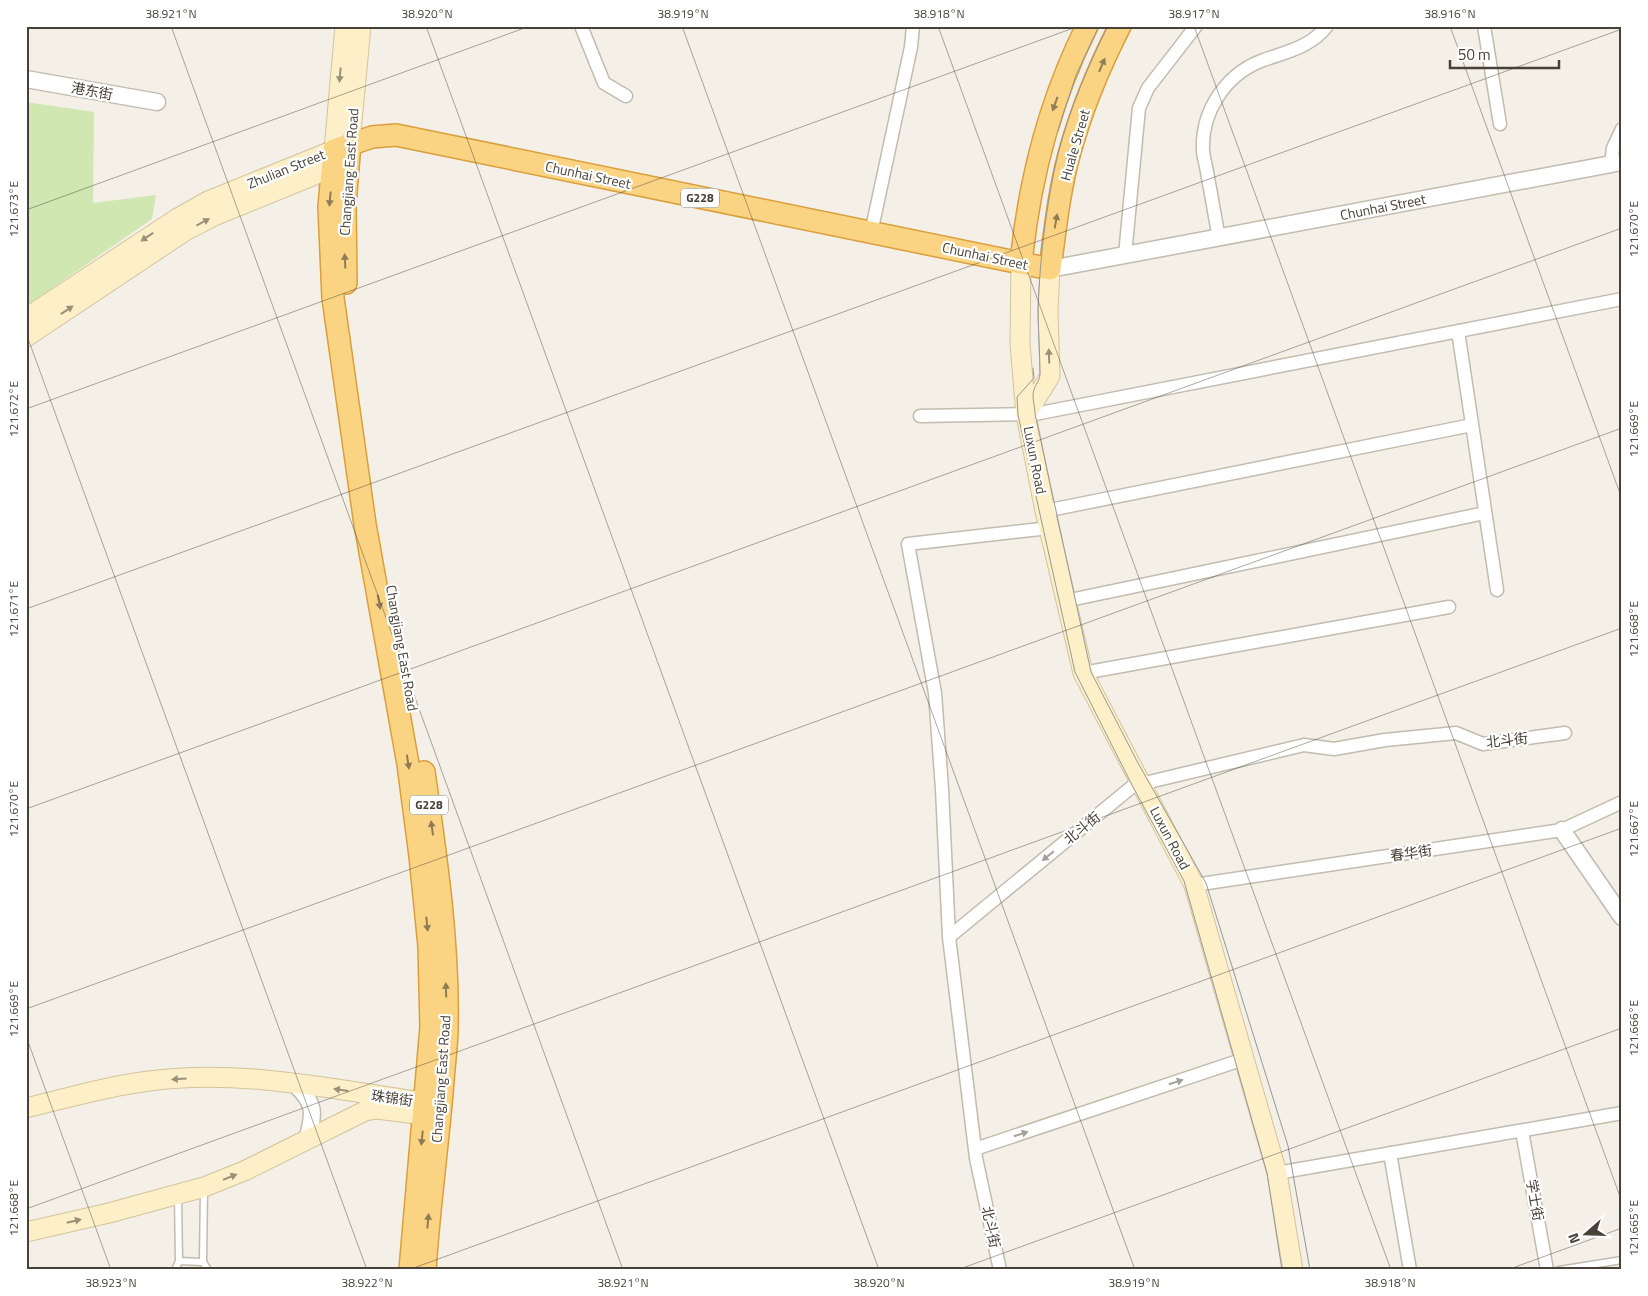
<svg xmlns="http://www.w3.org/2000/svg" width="1648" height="1296" font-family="'Titillium Web','Noto Sans SC',sans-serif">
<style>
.green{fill:#d0e7b2}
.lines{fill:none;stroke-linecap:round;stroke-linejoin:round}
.service-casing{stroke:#c2bbae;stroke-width:9}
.minor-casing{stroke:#c2bbae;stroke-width:15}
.tertiary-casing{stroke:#c2bbae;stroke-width:19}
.secondary-casing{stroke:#d3c399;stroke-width:21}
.trunk-casing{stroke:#da9f3c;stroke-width:24}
.service{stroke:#fff;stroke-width:6}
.minor{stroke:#fff;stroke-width:12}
.tertiary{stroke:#fff;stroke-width:16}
.secondary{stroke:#fdf0c9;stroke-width:19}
.trunk{stroke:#fbd483;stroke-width:21}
.tram{stroke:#979797;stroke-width:1}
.oneway{fill:#8f7c55}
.oneway2{fill:#999079}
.oneway3{fill:#a3a09b}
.ticks{fill:none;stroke:#474137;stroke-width:1;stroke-opacity:0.45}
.labels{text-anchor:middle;stroke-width:4.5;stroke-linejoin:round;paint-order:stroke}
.shield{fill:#fff;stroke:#7e7a73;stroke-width:1}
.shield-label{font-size:12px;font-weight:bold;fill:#474137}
.street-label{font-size:14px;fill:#474137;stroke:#fff}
.neatline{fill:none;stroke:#474137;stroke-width:2}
.ticks-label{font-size:12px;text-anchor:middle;fill:#474137}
</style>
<rect width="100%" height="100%" fill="#f4f0e8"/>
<path class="green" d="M26 102 94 112 93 203 156 195 152 219 26 306Z"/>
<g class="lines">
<defs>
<path id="service" d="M179 1261 203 1262 208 1270
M203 1262 204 1190
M175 1270 179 1261 178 1197
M1559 1270 1622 1260"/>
<path id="minor" d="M581 26 604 83 626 96
M1484 26 1500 124
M1611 164 1613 148 1622 129
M871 233 911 47 913 26
M1219 238C1215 218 1212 198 1208 178 1207 169 1204 160 1203 151 1201 112 1225 75 1261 61 1285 52 1310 48 1327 26
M1125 255 1139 108 1148 88 1196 26
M1458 331 1497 590
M920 416 1035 414 1622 299
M1045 511 1472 425
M1065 601 1485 513
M1083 673 1449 607
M1194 885 1562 830 1622 802
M949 937 1139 781 1149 782 1304 745 1334 749 1385 740 1456 733 1483 744 1565 733
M1522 1131 1547 1270
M975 1149 1244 1059
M1390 1153 1410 1270
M1277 1173 1622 1113
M1000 1270 976 1158 949 937 942 789 935 693 908 544 1049 528"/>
<path id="tertiary" d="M26 79 157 102
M1050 269 1622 162
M1562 830 1622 917
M295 1084C315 1103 315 1113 307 1139"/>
<path id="secondary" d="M1021 263 1020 344 1026 415 1045 511 1083 673 1194 885 1277 1173 1293 1270
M26 318 178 218 208 201 334 150 345 26
M26 337 185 231 214 216 332 168 341 159 350 143 361 26
M1026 415 1050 376 1048 311 1050 269
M26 1108C67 1098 108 1086 149 1081 237 1069 328 1088 415 1101
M26 1232 109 1213 204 1187 244 1171 365 1111 377 1109 424 1115 437 1107"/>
<path id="trunk" d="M1021 263C1029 182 1050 100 1087 26
M346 283 345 204 350 143
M424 772C436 857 449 943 447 1028 447 1046 444 1064 443 1081 438 1144 429 1207 425 1270
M410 1270 431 1027 429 946 420 856 408 764 365 524 333 298 329 207 334 150 372 137 396 135 1050 269C1055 231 1059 192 1069 155 1081 111 1099 67 1120 26"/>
</defs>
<use href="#service" class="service-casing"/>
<use href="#minor" class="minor-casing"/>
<use href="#tertiary" class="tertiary-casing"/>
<use href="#secondary" class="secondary-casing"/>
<use href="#trunk" class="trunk-casing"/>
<use href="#service" class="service"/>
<use href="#minor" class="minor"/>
<use href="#tertiary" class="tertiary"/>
<use href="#secondary" class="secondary"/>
<use href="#trunk" class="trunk"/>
<path class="tram" d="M1108 26C1088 66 1069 110 1058 154 1046 205 1040 257 1038 309 1038 330 1040 352 1040 374 1040 381 1033 387 1033 395 1033 401 1035 408 1035 414L1091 672 1138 763 1206 883 1288 1146 1310 1270
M1058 131 1076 75 1099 26
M1033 368 1034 378 1017 397 1018 415 1075 672 1133 787 1184 881 1267 1173 1282 1270"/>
</g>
<defs><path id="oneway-solid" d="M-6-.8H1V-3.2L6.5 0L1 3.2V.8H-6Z" transform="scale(1.25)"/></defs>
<g class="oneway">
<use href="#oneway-solid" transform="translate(1102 65) rotate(-67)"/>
<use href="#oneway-solid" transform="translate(1055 104) rotate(110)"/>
<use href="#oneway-solid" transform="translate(330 199) rotate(95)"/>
<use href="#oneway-solid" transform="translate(1056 221) rotate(-80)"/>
<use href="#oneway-solid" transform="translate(345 261) rotate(-93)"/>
<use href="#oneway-solid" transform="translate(379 602) rotate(80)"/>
<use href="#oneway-solid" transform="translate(408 762) rotate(81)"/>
<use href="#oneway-solid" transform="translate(432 828) rotate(-98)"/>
<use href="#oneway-solid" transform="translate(427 924) rotate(84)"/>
<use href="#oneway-solid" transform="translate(446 990) rotate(-92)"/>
<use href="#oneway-solid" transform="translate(422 1138) rotate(96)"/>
<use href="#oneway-solid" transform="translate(428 1221) rotate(-85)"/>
</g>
<g class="oneway2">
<use href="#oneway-solid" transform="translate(340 75) rotate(95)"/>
<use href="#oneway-solid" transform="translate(203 222) rotate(-28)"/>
<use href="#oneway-solid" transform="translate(147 237) rotate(146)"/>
<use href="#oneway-solid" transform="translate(67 310) rotate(-34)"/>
<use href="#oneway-solid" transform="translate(1049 356) rotate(-92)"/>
<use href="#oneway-solid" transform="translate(179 1079) rotate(177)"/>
<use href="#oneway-solid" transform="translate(341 1090) rotate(-172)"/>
<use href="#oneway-solid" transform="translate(230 1177) rotate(-22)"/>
<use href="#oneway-solid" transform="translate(74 1221) rotate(-13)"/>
</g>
<g class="oneway3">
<use href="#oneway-solid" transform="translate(1048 856) rotate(141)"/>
<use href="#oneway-solid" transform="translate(1176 1082) rotate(-18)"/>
<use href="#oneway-solid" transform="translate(1021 1134) rotate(-18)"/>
</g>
<path class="ticks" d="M171 26 623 1270M426 26 879 1270M682 26 1135 1270M938 26 1391 1270M1194 26 1622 1202M1450 26 1622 499M26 210 530 26M26 333 367 1270M26 409 1079 26M26 609 1622 29M26 809 1622 228M26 1009 1622 428M26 1036 111 1270M26 1209 1622 628M408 1270 1622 828M957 1270 1622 1028M1507 1270 1622 1228"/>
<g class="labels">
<g class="shield">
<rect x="681" y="188.5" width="38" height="19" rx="4"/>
<rect x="410" y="795.5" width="38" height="19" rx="4"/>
</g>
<g class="shield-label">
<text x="700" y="202">G228</text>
<text x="429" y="809">G228</text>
</g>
<g class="street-label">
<text transform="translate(92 91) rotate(10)" y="5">港东街</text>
<text transform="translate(1075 145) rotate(-74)" y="5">Huale Street</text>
<text transform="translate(286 169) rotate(-22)" y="5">Zhulian Street</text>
<text transform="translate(349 172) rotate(-86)" y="5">Changjiang East Road</text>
<text transform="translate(588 175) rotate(12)" y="5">Chunhai Street</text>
<text transform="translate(1383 207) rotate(-11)" y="5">Chunhai Street</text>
<text transform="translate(985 256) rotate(12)" y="5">Chunhai Street</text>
<text transform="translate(1035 460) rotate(79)" y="5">Luxun Road</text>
<text transform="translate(402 648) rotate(80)" y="5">Changjiang East Road</text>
<text transform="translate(1507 740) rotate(-6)" y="5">北斗街</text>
<text transform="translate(1082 828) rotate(-39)" y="5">北斗街</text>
<text transform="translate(1170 838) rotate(62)" y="5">Luxun Road</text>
<text transform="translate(1411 853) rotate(-8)" y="5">春华街</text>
<text transform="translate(441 1079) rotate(-86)" y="5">Changjiang East Road</text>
<text transform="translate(392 1098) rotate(8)" y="5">珠锦街</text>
<text transform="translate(1535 1200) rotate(80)" y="5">学士街</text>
<text transform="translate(991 1227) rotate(78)" y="5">北斗街</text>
</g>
</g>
<rect width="1648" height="1296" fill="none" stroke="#ffffff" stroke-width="55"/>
<g transform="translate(1586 1234) rotate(250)" stroke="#ffffff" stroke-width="4" paint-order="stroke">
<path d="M0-4L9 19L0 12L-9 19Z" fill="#474137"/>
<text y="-8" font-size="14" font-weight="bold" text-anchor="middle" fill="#474137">N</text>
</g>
<path d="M1450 60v8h109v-8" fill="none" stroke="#474137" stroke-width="2.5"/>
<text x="1458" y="60" font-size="15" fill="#474137" stroke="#ffffff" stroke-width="4" paint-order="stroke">50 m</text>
<rect x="28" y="28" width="1592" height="1240" class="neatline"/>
<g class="ticks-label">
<text x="171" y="18">38.921°N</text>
<text x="427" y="18">38.920°N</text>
<text x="683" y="18">38.919°N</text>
<text x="939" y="18">38.918°N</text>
<text x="1194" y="18">38.917°N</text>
<text x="1450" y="18">38.916°N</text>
<text transform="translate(14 209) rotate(-90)" y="4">121.673°E</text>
<text transform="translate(1634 229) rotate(-90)" y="4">121.670°E</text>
<text transform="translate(14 409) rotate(-90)" y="4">121.672°E</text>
<text transform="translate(1634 429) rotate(-90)" y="4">121.669°E</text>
<text transform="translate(14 609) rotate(-90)" y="4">121.671°E</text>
<text transform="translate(1634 629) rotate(-90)" y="4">121.668°E</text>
<text transform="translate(14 809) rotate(-90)" y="4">121.670°E</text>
<text transform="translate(1634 829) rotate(-90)" y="4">121.667°E</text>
<text transform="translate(14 1009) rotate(-90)" y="4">121.669°E</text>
<text transform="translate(1634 1028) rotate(-90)" y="4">121.666°E</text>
<text transform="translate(14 1208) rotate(-90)" y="4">121.668°E</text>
<text transform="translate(1634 1228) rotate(-90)" y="4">121.665°E</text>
<text x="111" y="1287">38.923°N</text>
<text x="367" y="1287">38.922°N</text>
<text x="623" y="1287">38.921°N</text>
<text x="879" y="1287">38.920°N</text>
<text x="1134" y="1287">38.919°N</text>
<text x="1390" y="1287">38.918°N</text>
</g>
</svg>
